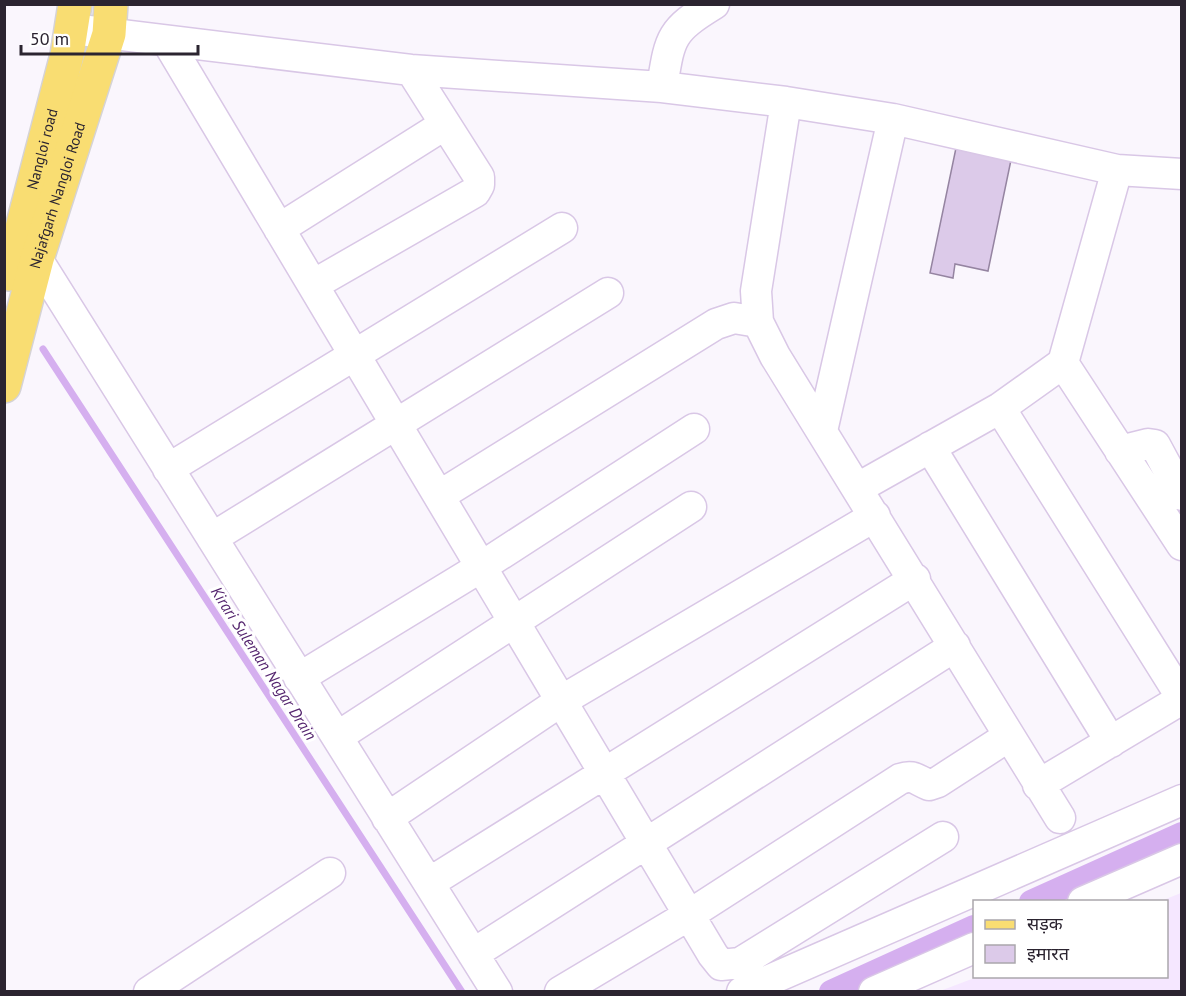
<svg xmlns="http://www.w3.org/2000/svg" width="1186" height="996" font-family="'PT Sans','Noto Sans Devanagari',sans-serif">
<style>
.built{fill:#f5e7ff}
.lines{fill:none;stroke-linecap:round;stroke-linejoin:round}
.stream{stroke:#d5afef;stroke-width:7}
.canal{stroke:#d5afef;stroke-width:24}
.building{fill:#dccae9;stroke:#9584a1;stroke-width:1.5}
.minor-casing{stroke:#d9c7e6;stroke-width:33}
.major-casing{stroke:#d5d3d6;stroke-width:36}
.minor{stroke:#fff;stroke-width:30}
.major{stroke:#f9dd72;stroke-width:33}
.labels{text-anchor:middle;stroke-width:6;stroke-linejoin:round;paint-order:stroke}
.street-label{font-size:15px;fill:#2b2430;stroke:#fff}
.water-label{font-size:16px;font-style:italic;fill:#54246e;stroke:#fff}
</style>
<rect width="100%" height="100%" fill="#faf6fd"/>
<path class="built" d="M1181 893V991H940L977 977 1166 976V902L1161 901Z"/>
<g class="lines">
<path class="stream" d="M43 349 462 992"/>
<path class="canal" d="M1031 902 1182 834
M831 992 974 927"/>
</g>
<path class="building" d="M956 148 1011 160 988 271 955 264 953 278 930 273Z"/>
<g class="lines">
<defs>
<path id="minor" d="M72 29 411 70 662 87 786 102 893 119 1117 170 1182 174
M167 41 713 955 721 965 740 963 943 837
M662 87C670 37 670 31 714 4
M786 102 756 291 758 322 775 356 1060 818
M1117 170 1063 363 1182 545
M279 229 444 125
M37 259 497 992
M313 285 475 192 479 185V177L411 70
M1000 408 1182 698
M822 431 893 119
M930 447 1111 742
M1120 451 1148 444 1155 445 1182 495
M168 469 562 228
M858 488 1000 408 1063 363
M439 496 716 324 734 318 758 322
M212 538 608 293
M299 678 481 567 694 429
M337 737 691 507
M1038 785 1182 699
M387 818 561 701 875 516
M429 883 915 579
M1083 902 1182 859
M473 954 955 646
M149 992 330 873
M560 992 689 915 900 779C914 774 916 780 929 785L938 782 1009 736
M742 992 1182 800
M874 992 974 948"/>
<g id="major">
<path id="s1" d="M10 274 67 55 75 4"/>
<path id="s2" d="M4 386 37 259 109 34 111 4"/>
</g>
</defs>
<use href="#minor" class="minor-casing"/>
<use href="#major" class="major-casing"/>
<use href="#minor" class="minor"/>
<use href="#major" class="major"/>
</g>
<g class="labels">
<g class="street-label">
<text dy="5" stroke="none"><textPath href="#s1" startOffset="129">Nangloi road</textPath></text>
<text dy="5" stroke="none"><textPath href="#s2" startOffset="198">Najafgarh Nangloi Road</textPath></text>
</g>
<g class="water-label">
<text transform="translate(264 663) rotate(57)" y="6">Kirari Suleman Nagar Drain</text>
</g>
</g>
<rect width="1186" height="996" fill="none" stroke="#2b2430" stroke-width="12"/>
<rect x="973" y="900" width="195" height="78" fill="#ffffff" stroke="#aaa7ac" stroke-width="1.5"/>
<rect x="985" y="920" width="30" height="9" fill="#f9dd72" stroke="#aaa7ac" stroke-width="1.5"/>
<text x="1027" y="930" font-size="18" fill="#2b2430">सड़क</text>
<rect x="985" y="945" width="30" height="18" fill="#dccae9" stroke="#aaa7ac" stroke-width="1.5"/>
<text x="1027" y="960" font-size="18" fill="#2b2430">इमारत</text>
<path d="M21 45v9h177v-9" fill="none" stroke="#2b2430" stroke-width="3"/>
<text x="30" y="45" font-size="18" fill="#2b2430" stroke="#ffffff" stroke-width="4.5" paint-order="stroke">50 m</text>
</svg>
